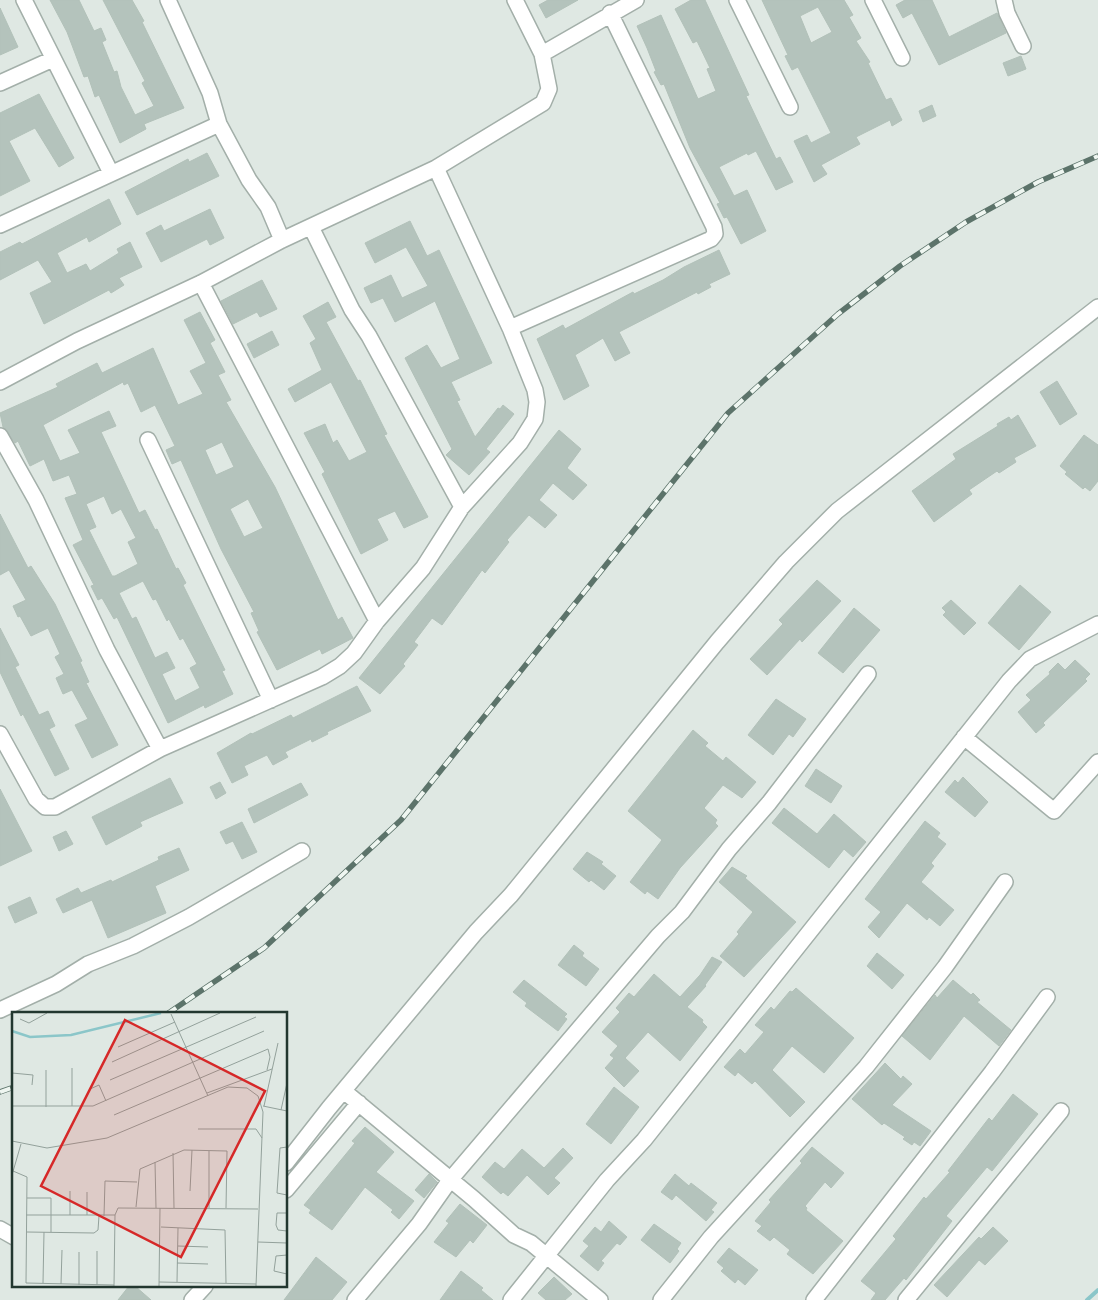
<svg xmlns="http://www.w3.org/2000/svg" width="1098" height="1300" font-family="'Archivo Narrow',sans-serif">
<style>
.lines{fill:none;stroke-linecap:round;stroke-linejoin:round}
.stream{stroke:#8bc6c9;stroke-width:4}
.building{fill:#b4c3bc;stroke:#b2c1b9;fill-rule:evenodd}
.minor-casing{stroke:#a3afa9;stroke-width:18}
.minor{stroke:#fff;stroke-width:15}
.rail-casing{stroke:#5c736a;stroke-width:5.5}
.rail{stroke:#eff6f1;stroke-width:4;stroke-dasharray:11;stroke-linecap:butt}
.inset-river{fill:none;stroke:#8bc6c9;stroke-width:2.5}
.inset-road{fill:none;stroke:#93a19b;stroke-width:1}
.view{fill:#d62828;fill-opacity:0.15;stroke:#d62828;stroke-width:2.5}
.inset-edge{fill:none;stroke:#22372f;stroke-width:2.5}
</style>
<rect width="100%" height="100%" fill="#dfe8e3"/>
<g class="lines">
<path class="stream" d="M1087 1300 1098 1290"/>
</g>
<path class="building" d="M50 0H79L94 31 101 28 106 40 102 42 114 72 117 71 121 87 135 115 154 106 142 83 145 81 103 0H132L144 21 142 22 184 108 144 124 146 129 120 143 99 95 95 97 88 76 84 77 67 32Z
M548 0H578L546 18 539 5Z
M691 0H705L749 95 746 96 762 130 776 159 780 157 793 182 776 190 756 151 748 155 747 153 719 167 734 196 747 190 766 231 741 244 727 217 724 218 717 204 720 203 690 148 664 84 661 85 654 72 656 71 647 48 637 26 661 15 698 99 716 91 707 69 710 68 697 41 693 43 675 9Z
M762 0H844L853 15 849 17 861 38 856 41 870 62 868 63 886 100 891 98 902 120 892 126 890 120 856 137 860 144 821 165 827 174 814 182 794 141 807 135 811 143 831 133 798 67 792 70 785 56 788 55ZM818 7 832 32 811 43 800 16Z
M905 0H932L949 37 997 13 1006 33 939 65 912 13 903 18 896 5Z
M0 8 18 47 0 55Z
M1021 56 1026 69 1008 76 1003 63Z
M39 94 74 158 59 167 35 128 9 141 30 181 0 196V113Z
M932 105 936 116 923 122 919 111Z
M207 153 219 176 137 215 125 192 188 159 189 162Z
M109 199 121 224 89 242 87 237 57 253 67 273 86 264 90 271 119 253 117 249 130 242 142 267 119 278 124 285 111 293 109 290 44 324 30 293 52 282 38 260 0 280V252L20 242 22 244Z
M210 209 224 238 210 245 207 239 161 262 146 233 161 225 164 231Z
M410 221 427 256 439 250 492 363 451 382 460 400 457 401 475 437 498 408 500 409 503 405 514 414 486 449 490 452 469 475 446 455 452 449 405 358 427 345 441 368 460 359 435 301 395 322 383 298 371 303 364 288 391 275 402 298 428 286 406 247 375 263 365 243Z
M719 250 730 274 709 284 711 287 698 294 697 292 619 332 630 353 615 361 603 338 575 355 589 386 564 400 537 339 563 325 565 329 633 292 634 294 663 280 684 267Z
M262 280 277 309 260 317 257 312 233 324 221 301Z
M328 302 336 317 326 322 358 381 360 380 387 434 384 435 428 517 404 528 395 511 377 519 388 540 361 554 322 474 325 472 304 433 325 424 333 443 337 440 349 461 367 452 331 382 295 402 288 389 322 370 310 343 316 339 303 316Z
M200 312 215 340 210 343 225 372 218 375 231 400 226 402 275 487 338 620 342 617 353 638 322 654 320 649 277 670 257 632 259 631 251 613 254 612 221 549 181 460 172 464 166 450 175 446 155 405 141 412 128 383 124 385 123 382 43 425 60 461 80 453 68 430 109 411 116 426 101 432 139 513 145 510 155 530 157 529 176 569 178 568 186 583 183 585 225 670 222 671 233 694 205 708 204 705 168 723 117 617 114 619 102 598 98 600 91 586 94 585 73 545 83 540 65 498 77 494 69 475 53 481 44 459 30 466 18 441 15 443 3 427 0 413 58 387 56 384 97 363 102 373 153 348 178 405 203 394 190 371 206 363 184 320ZM222 442 234 467 216 475 205 450ZM104 496 112 514 121 509 136 538 128 542 138 564 115 576H112L89 530 96 527 86 504ZM248 499 263 528 244 537 230 509ZM143 581 153 600 156 599 167 621 169 619 180 640 183 638 197 664 190 668 200 688 175 701 162 674 175 668 167 652 155 658 136 617 132 619 119 593Z
M272 331 279 345 254 358 247 344Z
M1057 381 1077 414 1060 425 1040 392Z
M1018 415 1036 446 1014 458 1016 462 999 473 997 471 969 490 972 494 934 522 912 491 956 459 953 454 998 426 997 424 1009 417 1011 420Z
M559 430 581 449 567 468 587 485 573 500 553 483 539 500 557 515 545 528 529 515 507 540 509 542 485 573 482 570 442 625 432 618 414 642 418 645 403 664 405 666 380 694 359 678Z
M1084 435 1098 445V481L1090 491 1085 487 1083 489 1065 474 1067 472 1060 466Z
M0 514 28 568 31 566 55 604 82 661 80 662 89 682 86 683 118 745 92 758 75 725 88 719 72 690 63 694 56 678 64 674 55 657 60 654 48 628 31 636 20 616 18 617 13 606 26 600 9 570 0 575Z
M817 580 841 601 802 642 800 639 767 675 750 659 783 624 779 620Z
M1020 585 1051 612 1019 650 988 623Z
M951 600 976 623 964 635 943 615 946 612 942 608Z
M854 608 880 630 843 673 818 653Z
M0 628 19 665 15 667 39 715 48 711 55 726 49 729 69 769 55 776 23 714 21 716 0 672Z
M1075 660 1090 674 1085 679 1087 681 1043 723 1045 725 1036 733 1018 712 1031 700 1026 695 1050 674 1049 672 1058 663 1065 670Z
M357 686 371 711 327 732 328 734 312 742 311 739 285 752 288 757 273 765 267 755 244 766 248 775 232 783 217 753 251 733 252 734 291 715 293 718Z
M776 699 806 719 793 737 789 734 773 755 748 735Z
M693 730 708 743 705 746 723 761 726 757 756 782 742 798 723 785 704 808 717 820 715 823 718 826 680 868 658 899 647 891 645 894 630 882 662 840 628 811Z
M816 769 842 786 831 803 805 786Z
M963 777 988 802 975 817 945 792 955 780 958 783Z
M170 778 183 803 140 822 142 826 106 845 92 817Z
M220 782 226 793 216 799 210 787Z
M301 783 308 795 254 823 248 809Z
M0 789 32 851 0 866Z
M784 808 817 834 834 814 866 842 853 857 844 849 829 868 772 823Z
M925 821 940 833 937 837 946 844 931 863 934 866 921 882 954 910 940 926 929 917 927 920 907 903 879 938 868 927 881 912 865 899Z
M242 822 257 852 242 859 233 841 226 844 220 832Z
M66 831 73 844 59 851 53 837Z
M179 848 189 870 155 886 166 913 108 938 92 900 63 913 56 899 78 888 81 893 111 880 112 882 159 860 158 857Z
M587 852 603 862 601 864 616 876 604 890 591 880 589 882 573 869Z
M732 867 747 876 745 878 796 922 744 977 720 956 739 934 737 932 753 912 719 882Z
M30 897 37 913 15 923 8 907Z
M574 945 584 953 582 956 599 969 586 986 558 965Z
M877 953 904 975 892 989 867 966Z
M712 957 722 962 705 985 706 986 687 1007 703 1020 702 1022 707 1027 680 1061 648 1032 625 1058 639 1071 624 1087 605 1068 614 1058 610 1055 618 1046 602 1032 620 1012 616 1008 629 993 634 997 654 974 680 997 700 975Z
M524 980 567 1014 564 1017 567 1019 558 1031 525 1006 527 1003 513 992Z
M953 980 971 995 973 993 980 1000 977 1002 1011 1030 999 1046 964 1016 930 1060 902 1036 935 995 937 998Z
M796 988 854 1038 824 1073 792 1046 772 1070 805 1102 790 1117 755 1081 752 1084 738 1072 735 1076 724 1067 740 1049 745 1054 764 1032 755 1025 771 1007 774 1010 790 991 792 992Z
M885 1063 901 1079 903 1076 912 1084 892 1105 931 1131 920 1146 914 1142 912 1145 903 1139 905 1137 884 1123 882 1125 852 1099Z
M614 1087 639 1107 611 1144 586 1124Z
M1013 1094 1038 1114 992 1171 987 1167 946 1216 952 1221 906 1280 904 1278 885 1300H871L876 1293 861 1281 896 1239 893 1236 924 1197 926 1199 950 1172 948 1171 989 1118 992 1121Z
M365 1127 394 1152 376 1172 414 1201 399 1219 391 1212 393 1210 365 1187 332 1230 309 1213 311 1210 304 1205 355 1143 352 1141Z
M812 1147 844 1173 831 1188 825 1182 805 1206 807 1208 806 1210 843 1241 813 1274 787 1254 790 1250 774 1237 770 1241 757 1231 762 1226 755 1221 771 1202 769 1200 802 1163 800 1161Z
M563 1148 573 1158 554 1178 560 1183 548 1195 527 1175 508 1196 503 1192 501 1194 482 1177 495 1162 504 1169 522 1149 544 1168Z
M429 1174 437 1182 424 1198 415 1190Z
M675 1174 689 1186 691 1183 717 1203 711 1210 714 1212 706 1221 676 1195 672 1200 661 1192Z
M460 1204 487 1225 473 1243 470 1240 456 1257 434 1242 449 1223 446 1221Z
M609 1221 627 1237 620 1245 617 1243 601 1261 604 1263 598 1271 580 1256 589 1246 583 1241 595 1227 601 1232Z
M654 1224 681 1243 677 1249 679 1251 670 1263 641 1240Z
M993 1227 1008 1241 985 1265 979 1260 947 1297 934 1285 979 1237 981 1239Z
M729 1248 758 1270 745 1285 738 1279 735 1283 721 1271 724 1268 717 1262Z
M316 1257 347 1282 332 1300H284Z
M461 1271 483 1288 481 1290 493 1300H440Z
M554 1277 572 1294 565 1300H546L538 1293Z
M129 1286H135L151 1300H118Z"/>
<g class="lines">
<defs>
<path id="minor" d="M24 0 111 173
M168 0 210 93 219 124 249 180 268 207 282 240
M737 0 790 107
M873 0 902 58
M1004 0 1007 13 1023 46
M542 54 636 0
M0 83 53 59
M0 225 219 124
M311 227 352 310 369 336 462 507
M201 283 377 621
M510 328 711 239 715 234 714 227 610 13
M0 382 77 341 201 283 282 240 436 168 543 103 549 89 542 54 515 0
M0 436 36 500 107 650 160 749
M148 440 271 700
M0 734 36 799 45 807H55L160 749 322 677 340 666 354 653 377 621 423 568 462 507 520 443 535 419 537 402 535 390 510 328 436 168
M964 737 1054 811 1098 762
M0 1010 56 984 88 964 133 946 189 917 302 851
M345 1092 474 1199 514 1235 531 1243 600 1300
M286 1163 329 1108 476 932 511 895 717 642 786 562 837 511 1098 307
M286 1190 359 1103
M0 1229 14 1237
M192 1300 205 1286
M355 1300 419 1224 450 1180 658 936 682 912 729 849 769 803 868 674
M511 1300 607 1180 644 1140 1009 681 1030 659 1098 624
M661 1300 711 1237 866 1067 945 967 1005 882
M814 1300 992 1072 1047 997
M906 1300 1061 1111"/>
</defs>
<use href="#minor" class="minor-casing"/>
<use href="#minor" class="minor"/>
<defs>
<path id="rail" d="M167 1014 264 948 401 820 728 413 838 314 900 266 966 222 1038 182 1098 156
M0 1092 14 1087"/>
</defs>
<use href="#rail" class="rail-casing"/>
<use href="#rail" class="rail"/>
</g>
<g transform="translate(12 1012)">
<rect width="275" height="275" fill="#dfe8e3"/>
<path class="inset-river" d="M0 19 18 25 59 23 149 1"/>
<path class="inset-road" d="M159 2 196 84M8 7 17 11 35 1M106 35 163 10M100 50 208 1M0 61 21 63 20 73M98 68 244 5M78 77 87 73 94 89M195 81 260 57M0 94H81L252 19M60 94V56M251 94 275 99M252 94 266 31M34 95V58M269 98 275 71M102 103 256 37 258 45 255 58M186 117H244L250 126M0 129 35 136 95 126 216 75 235 76 246 84 251 100 244 274M275 135 268 136 265 181 275 183M197 139V196M161 141 162 196M143 150 144 196M1 159 15 165 14 271 102 273M0 163 9 132M178 179 180 138M15 186H39V220M124 195 128 157 172 138 215 139 214 196M275 201H265L264 213 266 218 275 219M14 203H103M58 203V179M75 203V180M92 204 93 169 125 170M149 215 213 218 214 271M15 220 82 221 86 218 87 204M246 230 275 231M166 234 196 235M275 243 264 244 262 259 275 262M165 251 196 252M147 270 244 272M165 270 166 216M31 271 32 220M49 272 50 238M67 273V240M85 273V239M102 274 103 203 106 196 246 197M147 274 148 196"/>
<path class="view" d="M113 8 253 79 169 245 29 174Z"/>
<rect width="275" height="275" class="inset-edge"/>
</g>
</svg>
